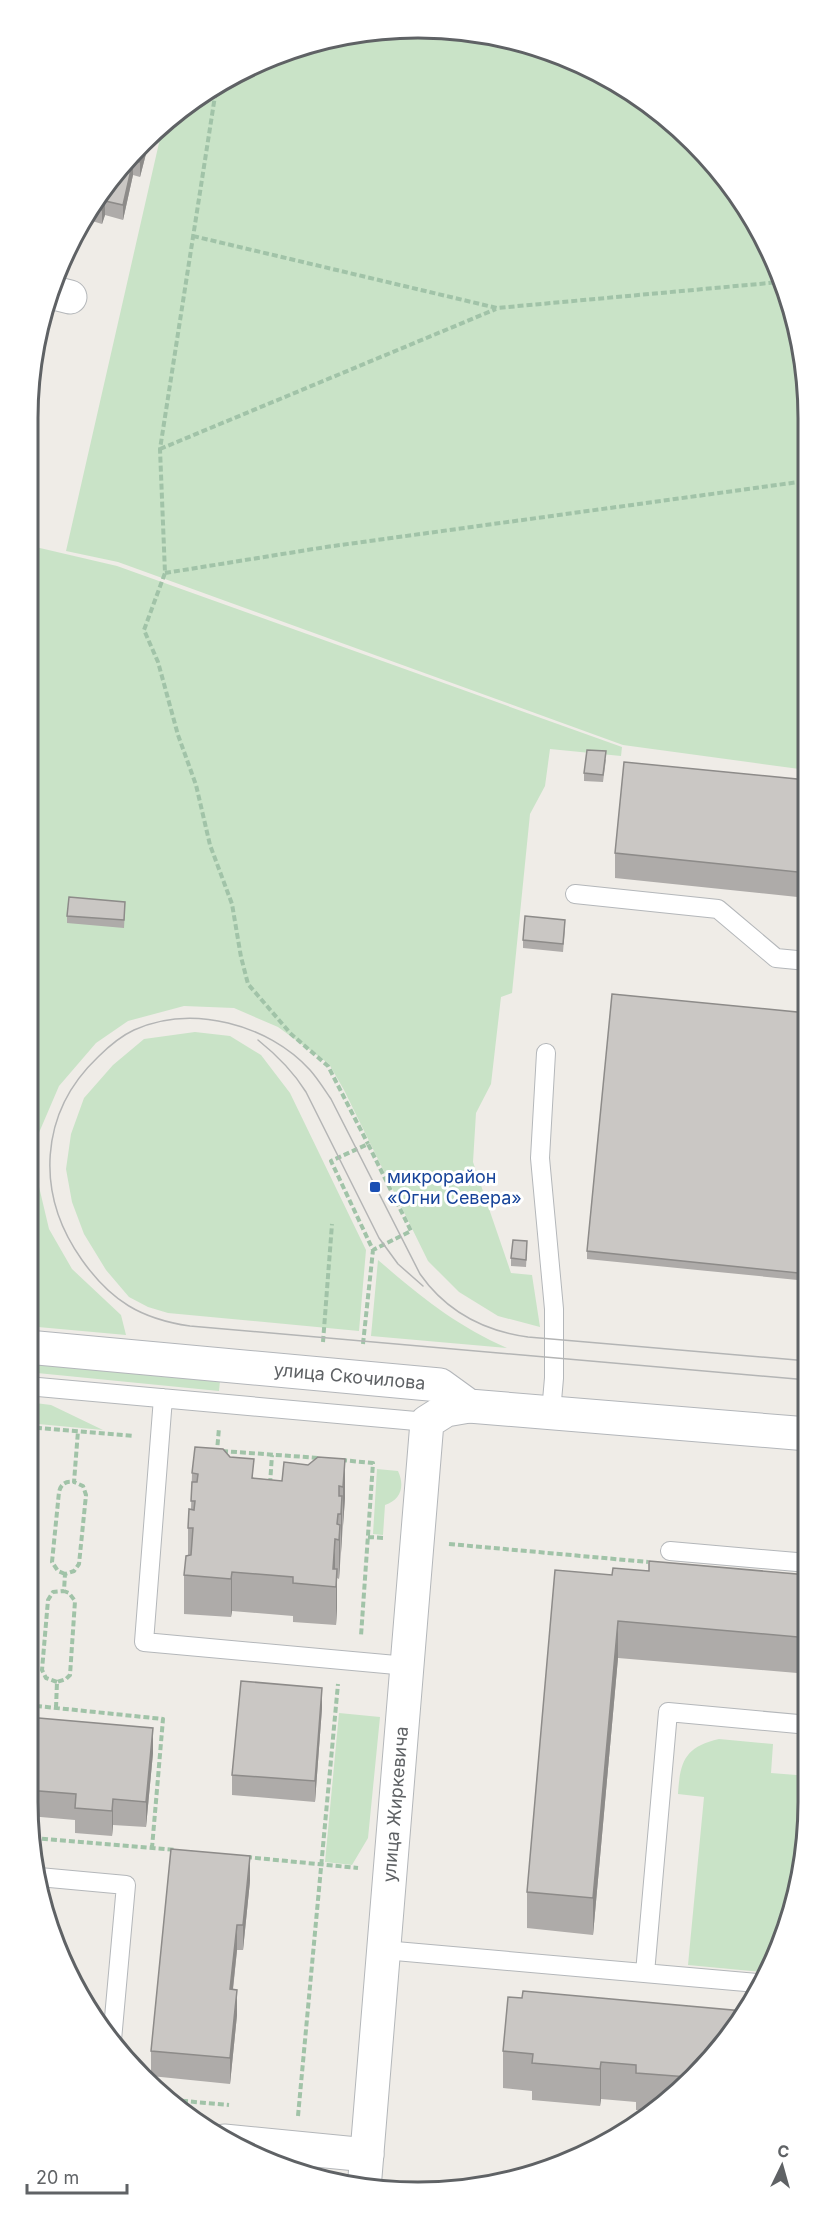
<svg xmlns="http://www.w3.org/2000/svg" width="836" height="2220" font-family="Inter,sans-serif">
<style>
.green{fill:#c9e3c7}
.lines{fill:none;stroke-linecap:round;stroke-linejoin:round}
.lane-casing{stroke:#b4b7ba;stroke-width:20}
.street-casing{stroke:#b4b7ba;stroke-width:35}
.secondary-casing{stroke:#b3b6ba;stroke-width:35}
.path{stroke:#a1c3a8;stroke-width:4;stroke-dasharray:6 3;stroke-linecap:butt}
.lane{stroke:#fff;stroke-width:18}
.street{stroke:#fff;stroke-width:33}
.secondary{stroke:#fff;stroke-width:33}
.tram{stroke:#b4b5b5;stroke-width:1.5}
.wall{fill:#aeaba9}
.shaded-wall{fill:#8d8b89}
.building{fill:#cac7c4;stroke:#8d8b89;stroke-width:1.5}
.transit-dot{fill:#1a4fb4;stroke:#fff;stroke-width:2}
.labels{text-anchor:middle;stroke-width:6;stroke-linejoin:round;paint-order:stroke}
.transit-label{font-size:18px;fill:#164399;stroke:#fff;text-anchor:start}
.street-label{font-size:18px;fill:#5f6265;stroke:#fff}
.rim{fill:none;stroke:#5f6265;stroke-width:3}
</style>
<rect width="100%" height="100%" fill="#efece7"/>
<path class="green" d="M444 28 520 40 614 80 712 160 769 245 806 367 807 770 623 745 118 562 66 551 164 121 223 79 293 48 367 30Z
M27 545 117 566 622 747 621 756 550 749 545 786 530 814 512 993 501 997 491 1084 476 1113 473 1162 511 1273 532 1275 540 1327 498 1316 459 1292 428 1261 344 1090 329 1064 278 1027 234 1008 184 1006 128 1021 96 1043 59 1086 38 1135 36 1174 49 1229 72 1269 121 1315 126 1335 27 1326Z
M195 1032 230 1036 261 1055 290 1093 366 1250 359 1331 168 1313 148 1307 129 1297 106 1270 84 1234 72 1202 66 1169 71 1134 84 1098 113 1065 144 1039Z
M378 1260C421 1297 455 1325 507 1348L371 1336Z
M27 1363 220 1381 219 1391 27 1372Z
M27 1402 51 1405 103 1430 27 1423Z
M377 1469 398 1471C405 1486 401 1500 385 1505L383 1535 373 1534Z
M339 1713 380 1717 368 1838 352 1865 325 1862Z
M719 1739 773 1744 771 1773 809 1776V1802L796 1904 762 1972 688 1965 704 1797 678 1794C680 1761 685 1747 719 1739Z"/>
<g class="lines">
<defs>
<path id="lane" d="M575 894 718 909 776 958 807 961
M546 1053 540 1158 554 1309V1378L551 1412
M27 1386 427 1422
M163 1398 144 1642 407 1666
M670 1551 808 1563
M39 1877 126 1885 112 2040
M384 1950 757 1983
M645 1973 668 1712 809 1725"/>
<g id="street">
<path d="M50 292 70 297"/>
<path d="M224 2141 367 2155"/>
<path id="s1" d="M364 2189 427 1422 446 1410 469 1406"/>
</g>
<g id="secondary">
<path id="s2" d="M27 1347 440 1385 469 1406 808 1434"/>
</g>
</defs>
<use href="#lane" class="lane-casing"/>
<use href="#street" class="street-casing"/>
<use href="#secondary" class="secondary-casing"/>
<path class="path" d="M217 83 160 449 165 573 144 630 158 662 178 735 196 785 210 845 232 904 241 957 248 984 291 1034 328 1066 368 1144
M193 236 497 308 780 282
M160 449 496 309
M165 573 326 547 806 481
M323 1342 332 1224
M363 1344 373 1250 331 1161 368 1144 411 1231 373 1250
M27 1427 134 1436
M214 1450 217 1451 219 1428
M222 1451 319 1458
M341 1460 373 1463 361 1636
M270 1484 272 1455
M368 1537 385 1538
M449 1544 648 1562
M65 1574 58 1571 52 1562 59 1492C61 1484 65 1481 74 1482
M57 1682 46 1678 42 1670 48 1600 53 1592 64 1591
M27 1705 163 1719 152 1848
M56 1708 57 1682 66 1679 70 1675 75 1601 69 1593 64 1591 65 1574 74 1571 79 1564 86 1495 83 1486 74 1482 78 1431
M33 1838 176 1850
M246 1857 358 1868
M173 2100 229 2105
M298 2116 338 1684"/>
<use href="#lane" class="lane"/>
<use href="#street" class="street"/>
<use href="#secondary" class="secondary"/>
<path class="tram" d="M258 1040C278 1056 293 1071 306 1092L379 1238 398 1264 423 1286
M808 1361 528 1337C484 1331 446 1311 420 1274L331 1099C324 1089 318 1079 310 1070 268 1024 192 1004 134 1030 121 1036 108 1047 98 1057 39 1113 35 1194 82 1260 111 1301 141 1319 190 1326L808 1380"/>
</g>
<path class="wall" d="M148 137V146L140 177 133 175 123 220 105 215 102 224 89 220 87 228 79 226 108 180Z
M36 353 41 375 31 424H27V418Z
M606 759 603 782 584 781V773Z
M807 780V898L615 878V853Z
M125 909 124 928 67 923V916Z
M565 928 563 952 523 948V940Z
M807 1013 808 1281 587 1259V1251Z
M527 1249 526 1267 511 1266V1258Z
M230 1457 254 1478 282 1481 308 1465 345 1459V1498L339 1579 337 1578V1608L336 1625 293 1622V1616L232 1611 231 1617 184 1614V1575L188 1555V1528L191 1509 192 1473Z
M649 1571 808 1575 809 1674 618 1658 593 1935 527 1928V1892L612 1575Z
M322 1708 315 1802 232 1795V1775Z
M27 1717 153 1753 146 1827 113 1825 112 1836 75 1833V1820L29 1816 27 1802Z
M250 1881 243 1950H237L233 1990 237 2015 230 2084 151 2076V2051Z
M728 2040 652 2111 636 2110V2102L601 2099 600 2106 532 2100V2091L503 2088V2051Z"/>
<path class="shaded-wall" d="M148 137V146L140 177V162L146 139Z
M133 161V175L123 220V205Z
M105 201V215L102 224V210Z
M89 210V220L87 228V213Z
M41 354V375L31 424V404Z
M345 1459V1498L343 1526V1487Z
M342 1496V1535L341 1553V1514Z
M340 1525V1564L339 1579V1540Z
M335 1539V1578L333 1569Z
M337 1569V1608L336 1625V1587Z
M232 1572V1611L231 1617V1579Z
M618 1621V1658L593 1935V1898Z
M322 1688V1708L315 1802V1781Z
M153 1728V1753L146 1827V1802Z
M113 1799V1825L112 1836V1811Z
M250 1856V1881L243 1950V1925Z
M237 1925V1950L230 2015V1989Z
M237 1990V2015L230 2084V2058Z
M601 2062V2099L600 2106V2069Z"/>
<path class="building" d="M146 139 140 162 133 161 123 205 105 201 102 210 91 207 108 180Z
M36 353 41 354 31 404H29Z
M587 750 606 751 603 775 584 773Z
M624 762 807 780V873L615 853Z
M69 897 125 902 124 920 67 916Z
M525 916 565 920 563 944 523 940Z
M612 994 807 1013 808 1274 587 1251Z
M513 1240 527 1241 526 1260 511 1258Z
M195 1447 223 1449 230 1457 254 1459 252 1478 282 1481 284 1462 308 1465 318 1457 345 1459 343 1487 339 1486V1496H342L341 1514H338L337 1524 340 1525 339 1540 335 1539 333 1569H337L336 1587 293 1583V1577L232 1572 231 1579 184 1575 186 1556 191 1555 193 1528H188L189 1509 194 1510 195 1501H191L192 1482H197L198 1474 192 1473Z
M649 1561 808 1575 809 1638 618 1621 593 1898 527 1892 555 1570 612 1575 613 1568 649 1571Z
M241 1681 322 1688 315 1781 232 1775Z
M27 1717 153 1728 146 1802 113 1799 112 1811 75 1808 76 1794 27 1790Z
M171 1849 250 1856 243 1925H237L230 1989 237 1990 230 2058 151 2051Z
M523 1991 743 2011 728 2040 688 2077 636 2073V2065L601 2062 600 2069 532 2063 533 2054 503 2051 508 1997 522 1998Z"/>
<rect class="transit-dot" x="369" y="1181" width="12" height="12" rx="3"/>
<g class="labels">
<g class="transit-label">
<text x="387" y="1183">микрорайон<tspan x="387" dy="21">«Огни Севера»</tspan></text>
</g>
<g class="street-label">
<text dy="6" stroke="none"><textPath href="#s2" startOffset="324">улица Скочилова</textPath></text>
<text dy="6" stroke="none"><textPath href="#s1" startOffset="386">улица Жиркевича</textPath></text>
</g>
</g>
<path d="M0 0H836V2220H0ZM418 38H418A380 380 0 0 1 798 418V1802A380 380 0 0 1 418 2182H418A380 380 0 0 1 38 1802V418A380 380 0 0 1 418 38Z" fill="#fff" fill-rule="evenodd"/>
<path class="rim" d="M418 38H418A380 380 0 0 1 798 418V1802A380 380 0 0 1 418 2182H418A380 380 0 0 1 38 1802V418A380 380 0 0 1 418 38Z"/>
<g transform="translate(782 2166) rotate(5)" stroke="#ffffff" stroke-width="4.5" paint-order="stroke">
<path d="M0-4.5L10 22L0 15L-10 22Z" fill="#5f6265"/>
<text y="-9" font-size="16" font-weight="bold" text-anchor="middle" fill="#5f6265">С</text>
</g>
<path d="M27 2184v9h100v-9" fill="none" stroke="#5f6265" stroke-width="3"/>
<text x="36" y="2184" font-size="18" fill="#5f6265" stroke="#ffffff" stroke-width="4.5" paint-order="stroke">20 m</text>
</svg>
